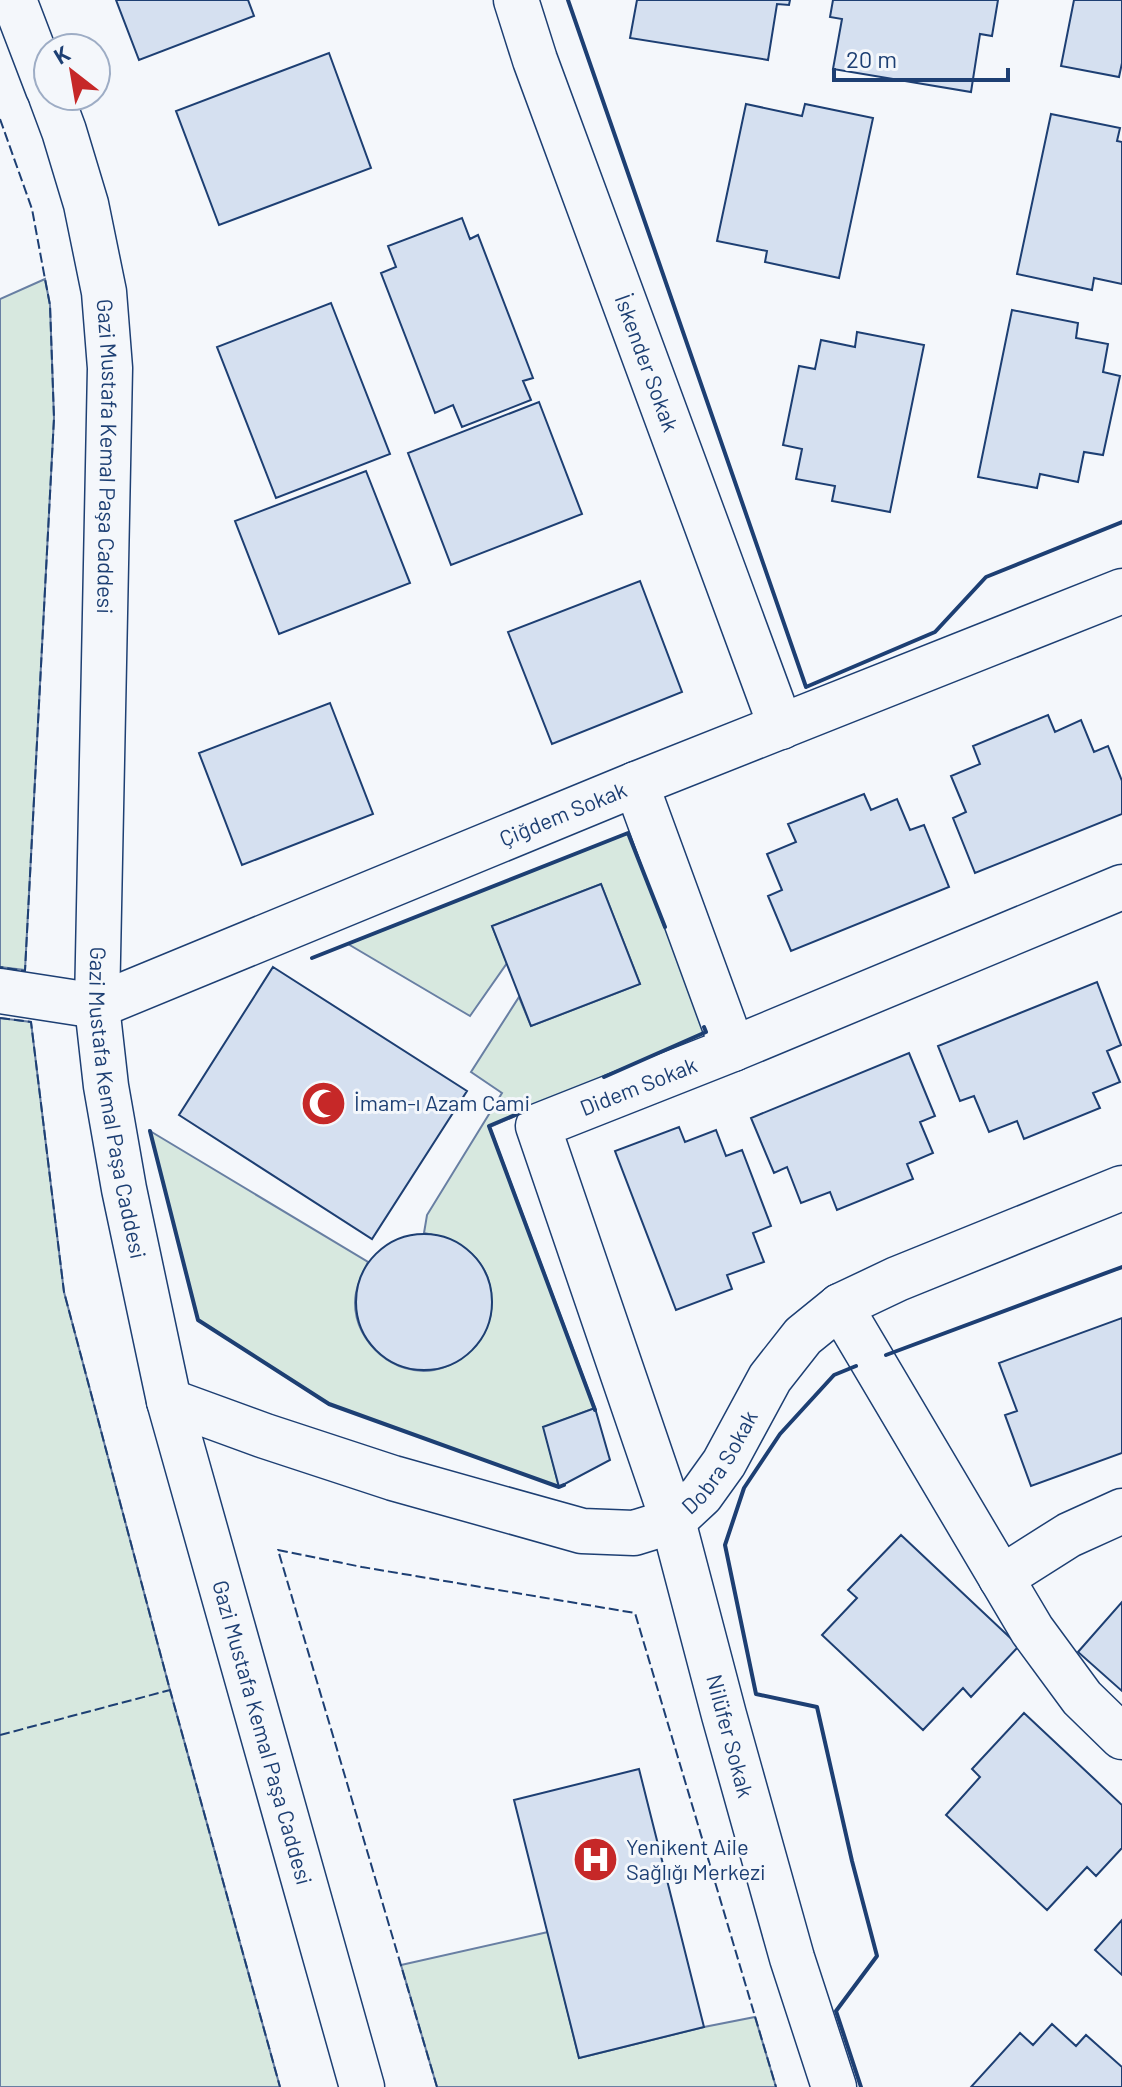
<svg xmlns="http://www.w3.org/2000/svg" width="1122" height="2087" font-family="Barlow,sans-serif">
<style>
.green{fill:#d7e8df;stroke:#687fa3;stroke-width:2}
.building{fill:#d5e0f0;stroke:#1d3f73;stroke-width:2}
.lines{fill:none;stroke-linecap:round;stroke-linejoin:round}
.street-casing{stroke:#1d3f73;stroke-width:47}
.secondary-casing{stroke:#1d3f73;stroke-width:47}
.street{stroke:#f4f7fb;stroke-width:44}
.secondary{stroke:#f4f7fb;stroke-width:44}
.fence{stroke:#1d3f73;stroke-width:2;stroke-dasharray:10 4;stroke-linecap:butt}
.wall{stroke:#1d3f73;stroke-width:4}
.labels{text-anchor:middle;stroke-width:6;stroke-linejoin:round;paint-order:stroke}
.street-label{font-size:22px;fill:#1d3f73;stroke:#f4f7fb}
.poi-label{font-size:22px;fill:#1d3f73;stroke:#f4f7fb;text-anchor:start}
</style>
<rect width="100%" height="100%" fill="#f4f7fb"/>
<path class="green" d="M45 279 50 305 54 418 25 970 0 967V299Z
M628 833 706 1032 490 1127 595 1408 544 1427 559 1487 329 1404 198 1320 150 1131 368 1262C362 1275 355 1288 355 1303 355 1343 395 1377 434 1370 455 1366 472 1352 483 1335 492 1320 494 1299 489 1282 480 1251 452 1238 424 1233L427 1215 502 1093 471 1072 519 997 531 1026 640 984 601 884 492 926 507 963 470 1016 348 944Z
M0 1018 31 1022 64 1292 170 1690 280 2087H0Z
M548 1932 579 2058 704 2027 755 2017 776 2087H437L401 1965Z"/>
<path class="building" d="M116 0H248L254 16 139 60Z
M637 0H790L789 5 777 4 768 60 630 38Z
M833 0H998L992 36 980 34 971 92 833 69 842 19 830 17Z
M1074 0H1122V63L1119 77 1061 66Z
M329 53 371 168 219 225 176 111Z
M746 104 802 116 805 104 873 118 839 278 765 262 767 251 717 241Z
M1051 114 1120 128 1117 141 1122 142V284L1094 278 1092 290 1017 274Z
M462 218 470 239 478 235 533 378 523 381 531 400 462 427 453 405 435 413 381 273 396 267 388 246Z
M331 303 390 454 276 498 217 347Z
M1012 310 1078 323 1076 338 1108 344 1103 372 1120 376 1103 455 1084 452 1078 482 1040 474 1037 488 978 477Z
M857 332 924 345 890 512 832 501 835 486 796 479 802 449 783 445 799 366 815 369 821 340 855 347Z
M539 402 582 514 451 565 408 453Z
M366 471 410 583 279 634 235 521Z
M640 581 682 692 552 744 508 632Z
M330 703 373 814 242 865 199 753Z
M1048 715 1055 732 1081 720 1094 752 1108 746 1122 781V814L975 873 953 818 966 812 951 776 980 764 973 746Z
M864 794 871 810 897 799 910 830 924 825 949 887 791 951 768 896 782 890 767 854 796 842 788 824Z
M601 884 640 984 531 1026 492 926Z
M273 967 467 1091 372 1239 179 1115Z
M1097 982 1121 1045 1107 1051 1120 1082 1093 1093 1100 1108 1024 1139 1017 1121 989 1132 974 1096 960 1101 938 1046Z
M909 1053 935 1116 920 1122 933 1153 907 1164 913 1179 837 1210 830 1192 801 1203 787 1167 774 1173 751 1118Z
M679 1127 685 1142 716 1130 726 1156 742 1150 771 1226 753 1233 764 1262 727 1275 732 1289 676 1310 615 1151Z
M356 1302a68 68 0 1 1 136 0a68 68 0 1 1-136 0Z
M1122 1318V1453L1031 1486 1005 1415 1017 1411 999 1363Z
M595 1408 610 1460 559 1487 543 1427Z
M901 1535 1019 1646 971 1697 963 1688 923 1730 822 1635 857 1598 848 1590Z
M1122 1602V1691L1078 1652Z
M1024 1713 1122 1805V1848L1096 1876 1087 1867 1047 1910 946 1815 980 1777 972 1769Z
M639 1769 704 2027 579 2058 514 1800Z
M1122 1920V1975L1095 1950Z
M1052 2024 1076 2046 1086 2035 1122 2067V2087H971L1020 2033 1033 2045Z"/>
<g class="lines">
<defs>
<g id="street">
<path id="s1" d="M516 0 535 60 781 727"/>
<path d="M636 784 733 1049"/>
<path id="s2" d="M0 991 97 1006 636 784 1122 591"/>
<path d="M840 1306 1032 1630 1082 1698 1122 1737"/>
<path id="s3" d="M169 1401 265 1436 393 1478 582 1531 634 1533 673 1521 701 1495 724 1463 770 1378 803 1336 840 1306 897 1279 1122 1188"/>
<path d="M1001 1578 1069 1535 1122 1511"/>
<path id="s4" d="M834 2087 792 1958 724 1715 673 1521 538 1126 733 1049 1122 887"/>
</g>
<g id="secondary">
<path d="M14 0 48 89"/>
<path id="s5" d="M51 96 64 131 86 204 104 292 110 368 97 1006 106 1086 124 1189 169 1401 362 2087"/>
</g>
</defs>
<use href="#street" class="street-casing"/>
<use href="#secondary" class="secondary-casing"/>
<use href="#street" class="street"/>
<use href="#secondary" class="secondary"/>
<path class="fence" d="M0 119 32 209 45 279 50 305 54 418 25 971 0 967
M0 1018 31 1022 64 1292 170 1690 280 2087
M0 1735 170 1690
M437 2087 278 1550 362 1567 635 1613 776 2087"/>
<path class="wall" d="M568 0 806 687 935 632 986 577 1122 522
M312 958 628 833 665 927
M604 1077 706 1032 704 1027
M527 1110 489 1126 595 1410
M150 1131 198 1320 329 1404 559 1487 564 1485
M886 1355 1122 1267
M856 1366 834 1375 780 1434 744 1488 725 1545 756 1694 817 1707 852 1861 877 1956 836 2011 861 2087"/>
</g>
<defs>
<symbol id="mosque-disc" viewBox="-11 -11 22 22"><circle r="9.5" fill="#c62828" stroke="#f4f7fb"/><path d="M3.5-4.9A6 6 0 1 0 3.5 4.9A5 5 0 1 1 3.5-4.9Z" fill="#fff"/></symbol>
<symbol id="hospital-disc" viewBox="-11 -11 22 22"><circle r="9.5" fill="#c62828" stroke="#f4f7fb"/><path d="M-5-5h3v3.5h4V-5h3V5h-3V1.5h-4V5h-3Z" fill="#fff"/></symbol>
</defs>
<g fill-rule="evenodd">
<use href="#mosque-disc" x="298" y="1078" width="51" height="51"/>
<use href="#hospital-disc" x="570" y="1834" width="51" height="51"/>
</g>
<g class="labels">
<g class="street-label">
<text dy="8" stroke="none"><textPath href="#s1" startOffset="386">İskender Sokak</textPath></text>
<text dy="8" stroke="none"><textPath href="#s5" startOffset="368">Gazi Mustafa Kemal Paşa Caddesi</textPath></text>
<text dy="8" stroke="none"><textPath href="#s2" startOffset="602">Çiğdem Sokak</textPath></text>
<text dy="8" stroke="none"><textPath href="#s4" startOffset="1114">Didem Sokak</textPath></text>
<text dy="8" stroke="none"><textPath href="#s5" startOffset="1016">Gazi Mustafa Kemal Paşa Caddesi</textPath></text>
<text dy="8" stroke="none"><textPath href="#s3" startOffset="602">Dobra Sokak</textPath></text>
<text dy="8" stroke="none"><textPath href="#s5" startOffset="1664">Gazi Mustafa Kemal Paşa Caddesi</textPath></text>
<text transform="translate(730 1736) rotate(75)" y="8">Nilüfer Sokak</text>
</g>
<g class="poi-label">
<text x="354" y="1111">İmam-ı Azam Cami</text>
<text x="626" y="1855">Yenikent Aile<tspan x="626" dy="25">Sağlığı Merkezi</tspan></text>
</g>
</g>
<g transform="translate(72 72) rotate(329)"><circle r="38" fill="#f4f7fb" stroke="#9eadc5" stroke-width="2"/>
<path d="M0-6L14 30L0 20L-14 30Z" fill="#c62828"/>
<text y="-12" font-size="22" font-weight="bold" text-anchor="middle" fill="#1d3f73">K</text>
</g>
<path d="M834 68v12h174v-12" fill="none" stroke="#1d3f73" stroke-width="4"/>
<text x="846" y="68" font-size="24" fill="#1d3f73" stroke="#f4f7fb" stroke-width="6" paint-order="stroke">20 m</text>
</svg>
